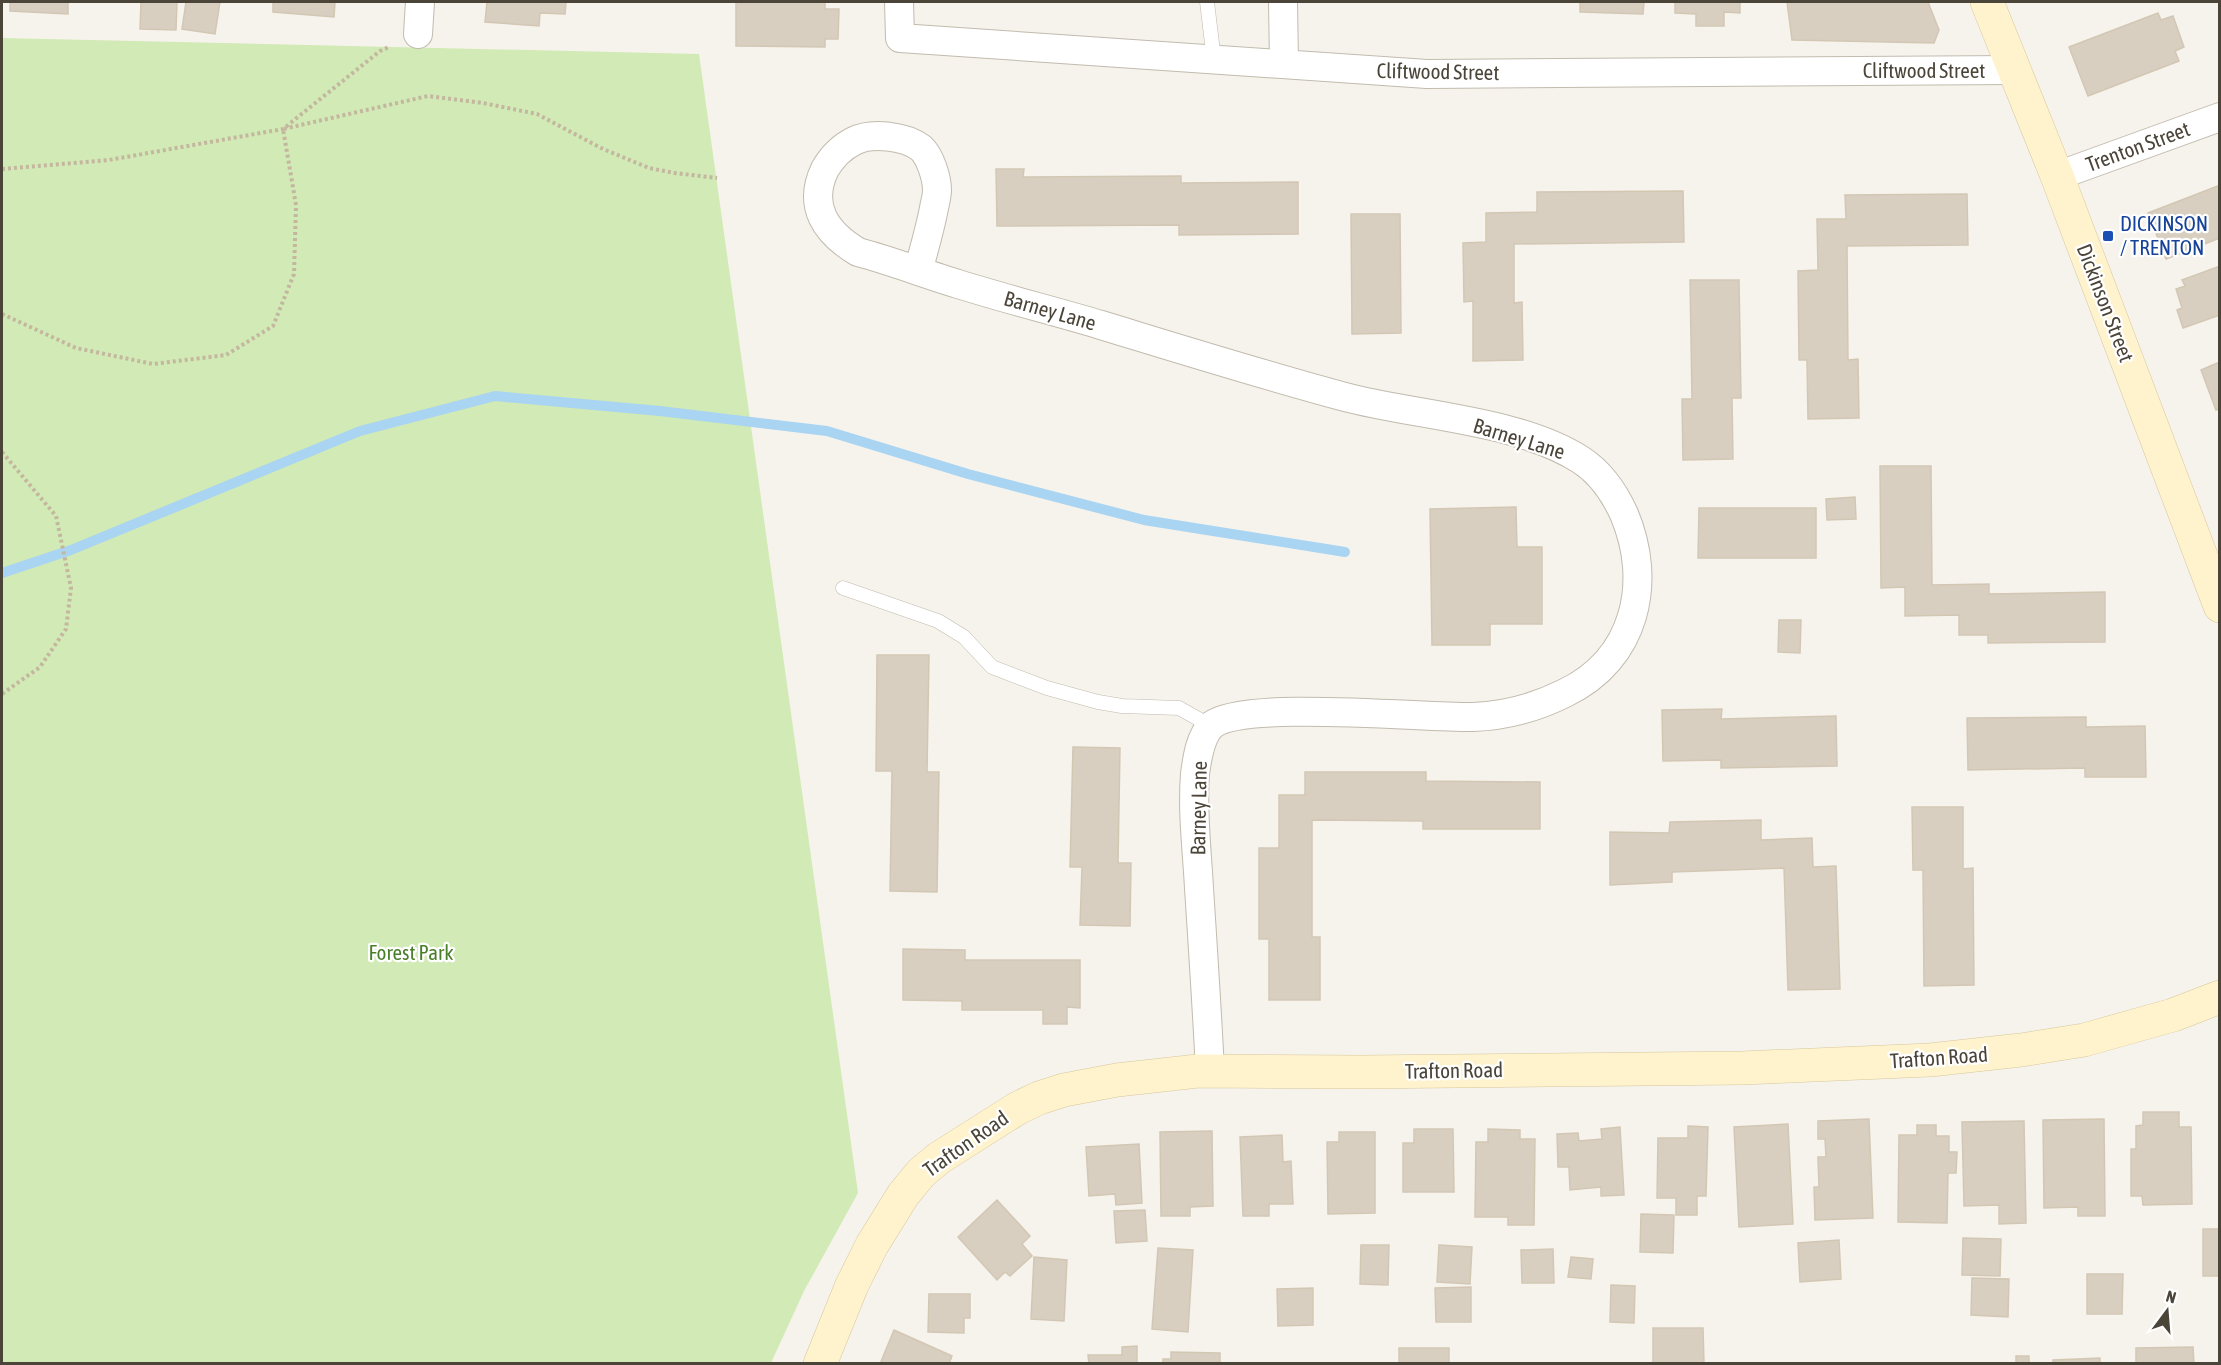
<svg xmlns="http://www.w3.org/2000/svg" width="2221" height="1365" font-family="'Asap Condensed',sans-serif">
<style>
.green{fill:#d2eab5}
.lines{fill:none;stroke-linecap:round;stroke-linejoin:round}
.stream{stroke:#a9d4f2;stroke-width:10}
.building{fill:#d8cfc1;stroke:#d3c7b4;stroke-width:1.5}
.lane-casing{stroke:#c2bbae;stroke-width:15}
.street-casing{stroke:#c2bbae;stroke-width:30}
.secondary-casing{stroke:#d6c79b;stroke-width:34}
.path{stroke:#c4b79f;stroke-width:4;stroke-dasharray:3 3;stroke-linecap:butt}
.lane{stroke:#fff;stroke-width:14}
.street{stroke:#fff;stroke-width:28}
.secondary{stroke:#fff3cd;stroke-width:33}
.transit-dot{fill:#1a4fb4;stroke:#fff;stroke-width:2}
.labels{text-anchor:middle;stroke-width:4.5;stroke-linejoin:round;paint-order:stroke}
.street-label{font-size:21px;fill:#4b4439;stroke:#fff}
.transit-label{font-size:21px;fill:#164399;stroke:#fff;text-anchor:start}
.park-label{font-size:21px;fill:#4a7f2a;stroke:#fff}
</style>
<rect width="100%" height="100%" fill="#f6f3ec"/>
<path class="green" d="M2 38 699 54 858 1193 804 1291 771 1363 2 1364Z"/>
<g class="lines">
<path class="stream" d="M2 573 71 550 360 431 495 396 660 411 827 431 968 474 1144 520 1345 552"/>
</g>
<path class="building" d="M10 2H68V14L10 11Z
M141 2H177L176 30 140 29Z
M186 2H220L215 34 182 29Z
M273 2H335L334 17 273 12Z
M487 2H566L565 14 540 13 539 26 485 22Z
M736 2H825V9H839L838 39H825V47L736 46Z
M1580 2H1644L1643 14 1580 12Z
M1675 2H1740V13L1724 12V26H1696V14L1675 13Z
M1787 2H1928L1939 30 1934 43 1792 40Z
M2158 13 2161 20 2173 16 2184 47 2175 51 2179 61 2088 96 2069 47Z
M996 169H1024L1023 177 1181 176V183L1298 182V234L1179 235V225L997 226Z
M2220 185V238L2166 259 2148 213Z
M1683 191 1684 242 1514 244V303L1522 302 1523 360 1473 361V301L1464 302 1463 243 1486 242V213L1537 212V192Z
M1967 194 1968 245 1847 246 1848 360 1858 359 1859 418 1808 419 1807 360H1799L1798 271 1818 270 1817 219H1846L1845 195Z
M1351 214H1400L1401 333 1352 334Z
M2220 266V315L2183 328 2177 310 2182 308 2176 289 2185 286 2182 280Z
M1690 280H1739L1741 398H1732L1733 459 1683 460 1682 399H1692Z
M2220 362V409L2216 410 2201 370Z
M1880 466H1931L1932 585 1989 584V594L2105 592V642L1988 643V635H1959V615L1905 616V587L1881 588Z
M1855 497 1856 519 1827 520 1826 499Z
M1516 507 1517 547H1542V624H1490V645H1432L1430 509Z
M1699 508H1816V558H1698Z
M1779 620H1801L1800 653 1778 652Z
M877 655H929L927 772H939L937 892 890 891 892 771H876Z
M1722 709 1721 719 1836 716 1837 766 1721 768V760L1663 761 1662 710Z
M2086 717V727L2145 726 2146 777H2085V768L1968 770 1967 718Z
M1073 747 1120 748 1118 863H1131L1130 926 1080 925 1082 867H1070Z
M1305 772H1426V781L1540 782V829H1423V821L1312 820V937H1320V1000H1269V939H1259V848H1279V795H1305Z
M1912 807H1963V869L1973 868 1974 985 1924 986 1923 870H1913Z
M1761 820V840L1812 838 1813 867 1836 866 1840 989 1788 990 1784 868 1672 872V882L1610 885V832L1669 833 1670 822Z
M903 949 965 950V960H1080V1008L1067 1007V1024H1043V1010H962V1001L903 1000Z
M2143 1112H2179V1127H2191L2192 1204 2143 1205 2142 1196H2131V1149H2136V1126L2143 1125Z
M1869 1119 1873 1218 1815 1220 1814 1187H1819L1818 1157H1826L1825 1139H1818V1121Z
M2104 1119 2105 1216H2078V1207L2044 1208 2043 1120Z
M2024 1121 2026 1223 1999 1224V1205L1964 1206 1962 1122Z
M1788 1124 1793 1224 1739 1227 1734 1127Z
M1917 1125H1936V1136H1949V1152H1957L1956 1173H1948L1947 1223 1898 1222 1899 1135H1917Z
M1688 1126 1708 1127 1706 1196H1697V1215H1676V1198H1657L1658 1138H1688Z
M1620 1127 1624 1195 1601 1196V1187L1570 1190 1569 1167H1558L1557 1134 1578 1133 1579 1141 1602 1139 1601 1129Z
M1414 1129H1453L1454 1192H1403V1143H1414Z
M1488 1129 1520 1130V1139H1535L1534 1225H1508V1217H1475L1476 1142H1488Z
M1212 1131 1213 1206 1190 1207V1216H1161L1160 1132Z
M1339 1132H1375V1213L1328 1214 1327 1142H1339Z
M1282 1135 1283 1162 1291 1161 1293 1204H1269V1216H1243L1240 1137Z
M1139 1144 1142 1203 1116 1205 1115 1194 1089 1196 1086 1147Z
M997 1200 1030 1236 1022 1244 1032 1256 1010 1276 1005 1272 997 1280 958 1237Z
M1145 1210 1147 1241 1116 1243 1114 1211Z
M1641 1214 1674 1215 1673 1253 1640 1252Z
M2203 1229H2220V1276H2203Z
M1963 1238 2001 1239 2000 1276 1962 1275Z
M1839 1240 1841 1279 1800 1282 1798 1243Z
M1361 1245H1389L1388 1285 1360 1284Z
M1439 1245 1472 1247 1470 1284 1437 1282Z
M1158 1248 1193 1250 1188 1332 1152 1329Z
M1553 1249 1554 1283H1522L1521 1250Z
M1034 1257 1067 1260 1064 1321 1031 1319Z
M1571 1257 1593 1259 1591 1279 1568 1277Z
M2087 1274H2123L2122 1314H2087Z
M1972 1278 2009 1279 2008 1317 1971 1315Z
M1611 1285 1635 1286 1634 1323 1610 1322Z
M1471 1287V1322H1436L1435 1288Z
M1313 1288V1325L1278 1326 1277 1289Z
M929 1294H970V1318H964V1333L928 1332Z
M1653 1328H1703L1704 1364H1653Z
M894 1330 952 1356 949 1364H880Z
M1137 1346V1364H1089L1088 1355H1122V1347Z
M2193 1347 2194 1364H2136V1348Z
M1399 1348H1449V1364H1399Z
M1171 1352 1220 1353V1364H1163V1359H1171Z
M2016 1356H2029V1364H2016Z
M2100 1358V1364H2053V1360Z"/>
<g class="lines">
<defs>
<path id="lane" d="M1207 2 1214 60
M843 588 938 621 964 637 992 667 1047 688 1098 702 1122 706 1179 708 1211 726"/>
<path id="street" d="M899 2 900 38 1427 74 2013 70
M1283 2 1284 64
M418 34 420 2
M2057 176 2220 117
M918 271C924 250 930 229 934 208 935 203 937 196 937 190 937 178 930 156 921 148 905 136 872 132 854 141 842 147 832 157 825 169 807 206 826 233 858 252 892 261 925 274 958 284 1006 299 1054 311 1101 325 1183 350 1263 375 1345 397 1417 416 1519 420 1581 460 1601 473 1614 492 1624 514 1653 582 1636 659 1565 693 1537 707 1504 716 1473 717 1425 718 1243 700 1212 725 1200 736 1197 759 1195 774 1192 812 1197 850 1199 888 1203 949 1207 1010 1210 1071"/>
<path id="secondary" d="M1987 2 2057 176 2220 606
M820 1364 852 1285 872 1245 903 1195 921 1173 939 1158 1018 1108 1039 1098 1064 1090 1117 1080 1198 1071 1361 1072 1742 1068 1930 1060 2021 1050 2084 1040 2173 1015 2220 997"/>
</defs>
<use href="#lane" class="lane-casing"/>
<use href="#street" class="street-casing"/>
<use href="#secondary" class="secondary-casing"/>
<path class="path" d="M2 169 109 160 283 129 380 51 389 47
M2 314 76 348 153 364 226 355 273 326 294 274 296 205 283 129 428 96 483 103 537 114 603 149 649 168 675 173 717 178
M2 452 56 516 71 588 66 629 40 667 2 694"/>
<use href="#lane" class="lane"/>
<use href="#street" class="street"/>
<use href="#secondary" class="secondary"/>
</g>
<rect class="transit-dot" x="2102" y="230" width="12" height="12" rx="3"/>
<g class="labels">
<g class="street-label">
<text x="1924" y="78">Cliftwood Street</text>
<text transform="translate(1438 72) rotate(1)" y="7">Cliftwood Street</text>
<text transform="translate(2138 147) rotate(-20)" y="7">Trenton Street</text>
<text transform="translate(2105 303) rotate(69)" y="7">Dickinson Street</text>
<text transform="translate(1050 311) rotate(16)" y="7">Barney Lane</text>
<text transform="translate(1519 439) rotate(17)" y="7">Barney Lane</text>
<text transform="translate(1199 808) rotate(-89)" y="7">Barney Lane</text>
<text transform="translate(1939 1058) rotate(-4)" y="7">Trafton Road</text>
<text transform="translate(1454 1071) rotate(-1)" y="7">Trafton Road</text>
<text transform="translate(966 1144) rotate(-35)" y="7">Trafton Road</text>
</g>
<g class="transit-label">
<text x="2120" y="231">DICKINSON<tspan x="2120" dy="24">/ TRENTON</tspan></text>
</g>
<g class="park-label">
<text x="411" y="960">Forest Park</text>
</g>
</g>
<rect width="2221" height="1365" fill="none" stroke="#4b4439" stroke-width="6"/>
<g transform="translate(2167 1311) rotate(16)" stroke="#ffffff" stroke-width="4.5" paint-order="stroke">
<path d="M0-4.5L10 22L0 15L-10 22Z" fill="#4b4439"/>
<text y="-9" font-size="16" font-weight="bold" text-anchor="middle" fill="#4b4439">N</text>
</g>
</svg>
